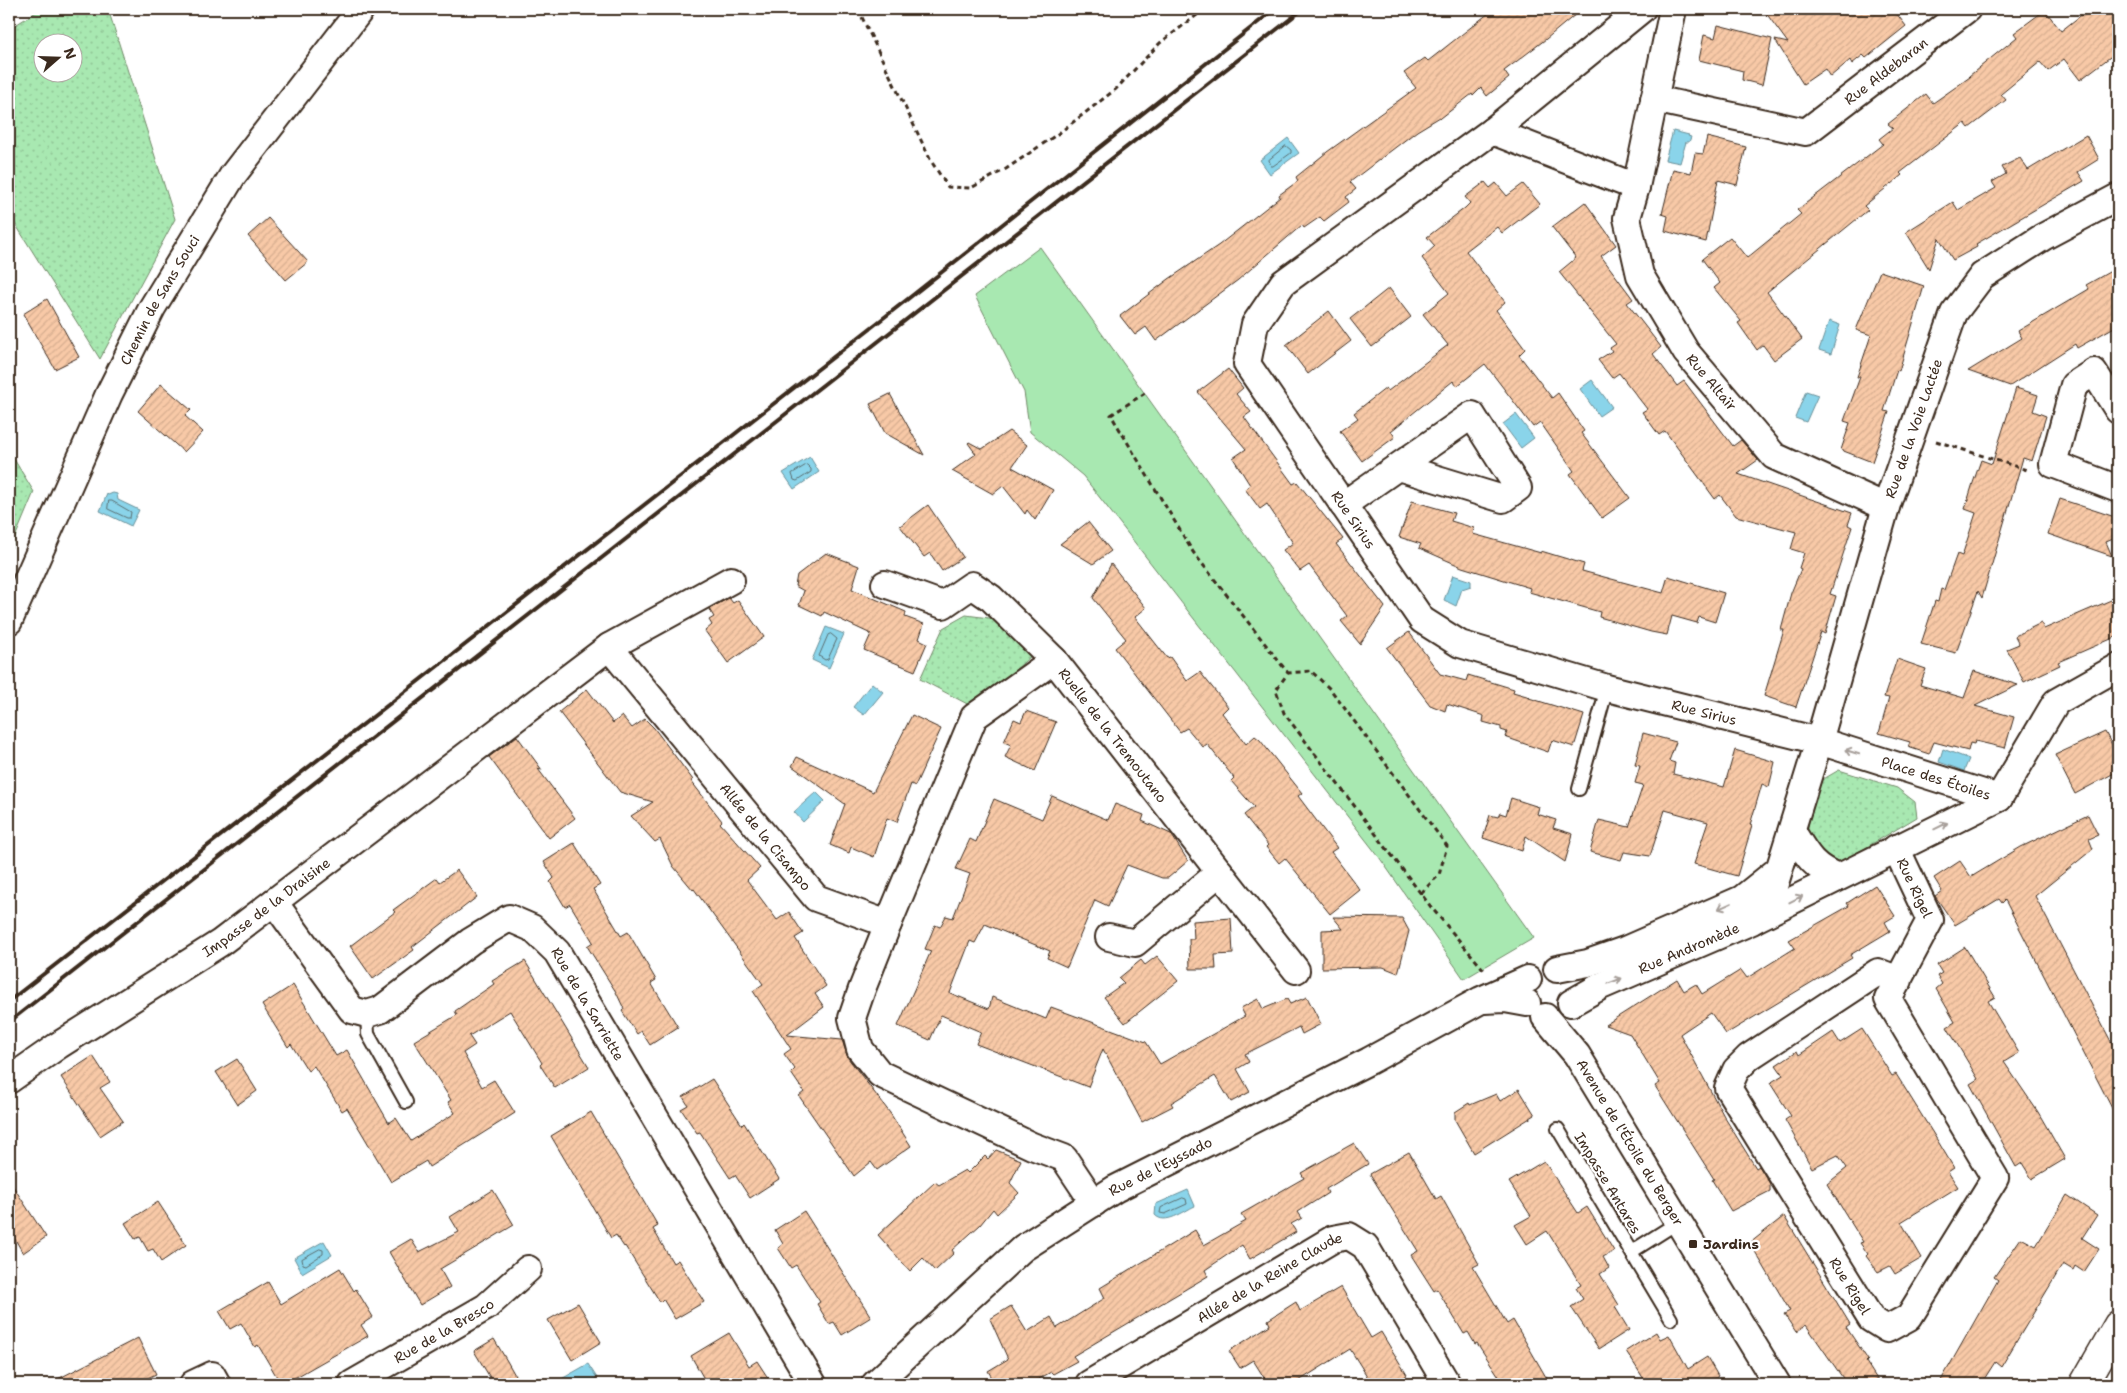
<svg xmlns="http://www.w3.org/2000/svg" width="2127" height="1393" font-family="'Shantell Sans',sans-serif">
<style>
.grass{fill:url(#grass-dots);stroke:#728968;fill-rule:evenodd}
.park{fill:#a8e8b1;stroke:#728968}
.water{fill:#8ad4ea;stroke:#6a9098}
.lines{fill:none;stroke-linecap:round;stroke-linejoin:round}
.shore{stroke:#5b6e70;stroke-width:1}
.building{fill:url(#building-hatch);stroke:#3b2a1e}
.service-casing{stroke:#3b2a1e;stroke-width:16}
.minor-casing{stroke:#3b2a1e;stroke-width:30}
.secondary-casing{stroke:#3b2a1e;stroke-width:31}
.path{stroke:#3b2a1e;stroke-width:3;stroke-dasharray:5 4;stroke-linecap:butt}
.service{stroke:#fff;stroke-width:12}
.minor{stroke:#fff;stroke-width:26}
.secondary{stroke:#fff;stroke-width:28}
.rail{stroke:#3b2a1e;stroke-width:4}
.oneway{stroke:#a79f9a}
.poi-dot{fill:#3b2a1e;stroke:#fff;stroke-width:2}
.labels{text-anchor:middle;stroke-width:4.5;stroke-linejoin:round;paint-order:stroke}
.street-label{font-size:14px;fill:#3b2a1e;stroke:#fff}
.poi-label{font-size:14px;font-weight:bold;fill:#3b2a1e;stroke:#fff;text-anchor:start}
</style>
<defs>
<pattern id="grass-dots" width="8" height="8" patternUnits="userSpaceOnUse" patternTransform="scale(1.25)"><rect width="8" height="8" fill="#a8e8b1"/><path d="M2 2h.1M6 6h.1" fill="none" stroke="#92c798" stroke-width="1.8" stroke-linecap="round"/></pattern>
<pattern id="building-hatch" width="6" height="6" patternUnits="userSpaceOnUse" patternTransform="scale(1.25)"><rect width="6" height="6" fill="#f8c9a7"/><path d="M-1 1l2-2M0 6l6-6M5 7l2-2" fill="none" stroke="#d6ad8f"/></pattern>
</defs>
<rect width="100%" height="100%" fill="#fff"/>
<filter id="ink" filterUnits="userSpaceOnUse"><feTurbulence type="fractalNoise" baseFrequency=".02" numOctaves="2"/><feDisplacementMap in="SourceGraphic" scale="10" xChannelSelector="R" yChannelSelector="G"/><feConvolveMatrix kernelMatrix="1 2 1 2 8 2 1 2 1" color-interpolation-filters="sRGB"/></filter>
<g filter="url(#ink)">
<path class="grass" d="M41 9H108L175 219 100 359 9 214V29ZM42 42H72V72H42Z
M9 451 34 492 9 552Z
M966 615 997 619 1031 656 973 707 920 679 943 628Z
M1839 770 1897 788 1915 802 1917 817 1840 863 1821 862 1806 839 1815 784Z"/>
<path class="park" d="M1040 247 1534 938 1464 979 1379 857 1083 476 1030 432 1024 392 975 296Z"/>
<path class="water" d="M1673 131 1689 135 1688 136 1691 137 1689 142H1686L1680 163 1665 160Z
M1288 138 1299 153 1270 174 1260 160Z
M1829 321 1840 325 1831 354 1819 350Z
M1592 380 1612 407 1599 416 1580 389Z
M1806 391 1818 395 1806 422 1795 418Z
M1516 414 1534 438 1521 448 1503 424Z
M810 457 819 472 794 489 783 473Z
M113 493 117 494 118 500 139 510 131 526 100 511 107 494 108 495Z
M1453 575 1471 581V586L1462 589 1456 606 1444 600Z
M826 627 844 634 829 668 812 660Z
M872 683 883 692 864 715 853 707Z
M1943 749 1969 759 1964 771 1939 762Z
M816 792 825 801 803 822 794 812Z
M1188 1190 1195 1206C1184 1211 1165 1226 1155 1215L1156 1204Z
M324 1241 332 1255 302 1273 294 1258Z
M588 1364 597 1378 586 1384H559L558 1381Z"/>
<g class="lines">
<path class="shore" d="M1286 146 1291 150V153L1273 166H1271L1269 160Z
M807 465 811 469V472L797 481 794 480 792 474Z
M109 501H112L131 512 130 518H127L108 509Z
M831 634 837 639 828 659 825 660 819 656 828 635Z
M1183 1198 1186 1199 1187 1204 1165 1214 1160 1213 1161 1208Z
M320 1249 323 1250V1254L306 1265 303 1264 302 1259Z"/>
</g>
<path class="building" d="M1494 9H1582L1546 39 1504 71 1509 78 1487 96 1481 88 1473 96 1472 94 1441 118 1440 117 1417 131 1350 182 1356 189 1346 197 1349 202 1324 221 1320 217 1304 228 1302 225 1238 280 1156 341 1146 327 1135 335 1120 316 1169 279 1219 245 1280 197 1279 195 1298 181 1296 177 1327 152 1416 88 1404 73 1425 58 1428 61Z
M1763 9H1893L1906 26 1866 58 1863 55 1852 64 1850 60 1830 77 1825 69 1803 84 1775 40 1788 43Z
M2089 9H2118V51L2080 80 2064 59 2048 71 2040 62 2001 94 2006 100 1969 128 1965 123 1900 173 1902 175 1864 206 1868 210 1767 292 1802 339 1774 360 1763 345 1757 350 1738 323 1741 321 1714 288 1720 283 1702 259 1730 237 1747 258 1801 214 1797 210 1883 144 1879 139 1893 128 1888 124 1926 94 1933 103 1970 77 1969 76 2017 37 2014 33 2045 10 2061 31Z
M1718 25 1772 39 1762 85 1742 80 1743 71 1699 60 1704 35 1715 38Z
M2086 135 2099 159 2078 172 2084 181 1976 244 1977 247 1953 260 1939 238 1929 269 1906 232 1953 202 1958 210 1996 188 1992 182 2006 174 2002 167 2020 158 2028 170Z
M1707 137 1746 147 1737 185 1718 180 1706 242 1665 231 1668 216 1662 214 1673 169 1691 173 1695 153 1703 154Z
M1485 182 1490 188 1496 183 1507 196 1523 184 1540 204 1502 233 1497 227 1466 251 1505 302 1496 310 1525 349 1519 355 1552 398 1558 393 1584 431 1581 433 1630 498 1602 518 1570 474 1574 471 1540 422 1533 427 1485 364 1457 386 1453 381 1391 431 1395 437 1362 461 1340 431 1358 418 1354 413 1386 388 1388 391 1448 345 1423 314 1449 293 1422 258 1435 246 1427 237 1465 208 1470 203 1465 197Z
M1585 202 1616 245 1601 256 1633 299 1627 303 1661 347 1653 354 1677 386 1684 381 1733 446 1741 440 1758 460 1738 474 1852 513 1848 525 1852 527 1830 594 1836 596 1825 634 1821 632 1796 707 1764 696 1784 630H1781L1791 593 1801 569 1799 568 1804 553 1791 549 1796 532 1736 516 1720 495 1715 499 1665 431 1659 435 1642 412 1647 409 1619 373 1612 378 1598 360 1612 351 1610 348 1616 344 1559 272 1576 258 1552 227Z
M268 218 308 262 286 280 248 236Z
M2118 267V325L2077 348 2075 344 2010 386 1968 371 2022 338 2018 331 2089 289 2086 285Z
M1880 271 1924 286 1899 371 1897 370 1884 411 1889 412 1872 462 1841 450 1850 423 1844 421 1860 377H1857L1871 335 1856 330Z
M1389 288 1411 317 1372 347 1350 319Z
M47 299 79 357 55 369 23 314Z
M1329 311 1351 341 1308 374 1286 345Z
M1228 369 1243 388 1236 394 1251 412 1244 417 1293 484 1297 482 1343 539 1336 544 1385 607 1360 644 1341 621 1347 616 1309 565 1300 571 1283 550 1293 543 1267 504 1260 509 1245 489 1250 485 1233 458 1246 449 1198 392Z
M161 384 191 410 185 416 203 432 184 452 138 411Z
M2016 388 2038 395 2033 411 2046 416 2032 461 2023 458 1982 598 1978 591 1956 653 1921 644 1935 601 1938 602 1941 589 1944 590 1957 554 1962 556 1976 513 1965 509 1973 483 1981 460 1992 464Z
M890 394 924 455 885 433 870 404Z
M1009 431 1027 445 1012 467 1053 490 1035 520 1027 510 1025 514 1003 486 993 494 952 471 976 454 968 443 969 442 982 449Z
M2060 499 2118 518V537L2106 542 2112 556 2048 534Z
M1412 501 1454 513 1451 521 1474 528 1473 534 1541 553V551L1584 564 1582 571 1663 593 1668 576 1724 593 1715 622 1699 617 1697 623 1672 616 1667 635 1651 632 1599 617 1600 612 1529 592 1530 588 1462 567 1419 548 1421 544 1399 537Z
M928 505 963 557 942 571 930 553 924 557 900 526Z
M1088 522 1111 551 1093 564 1060 544Z
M826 553 859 566 852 589 906 612 905 617 924 624 919 639 927 643 915 671 864 650 871 634 824 612 822 616 799 605 804 591 795 586 797 575Z
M1111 564 1146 608 1135 617 1167 658 1170 657 1187 681 1200 672 1228 707 1222 713 1246 744 1255 736 1260 740 1302 793 1298 796 1337 848 1331 852 1360 890 1330 914 1285 858 1279 863 1266 847 1268 845 1244 815 1254 807 1231 781 1234 778 1207 744 1203 747 1187 728 1180 732 1115 648 1126 639 1093 598Z
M2118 597V636L2058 662 2060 665 2024 682 2007 649 2019 644 2015 636 2041 623 2044 629Z
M729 598 733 603 738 600 764 637 728 663 705 631 712 625 709 620 714 617 709 609Z
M1409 632 1440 674 1466 681 1468 675 1514 689 1513 692 1530 697 1529 698 1584 715 1574 747 1552 740 1548 752 1505 737 1507 732 1501 730V727L1483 722 1484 716 1447 704 1445 711 1430 705 1387 648Z
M1897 659 1926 669 1920 685 1964 698 1974 671 2018 685 1975 706 2014 717 2005 748 1975 741 1974 744 1970 743 1968 751 1934 742 1929 754 1908 747 1910 742 1879 733 1889 698 1884 697Z
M587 689 613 723 622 716 632 728 645 719 654 728 693 780 691 781 722 821 720 823 760 868 747 880 777 920 789 912 803 933 795 938 826 986 815 994 824 1007 787 1035 842 1040 848 1058 890 1113 911 1146 877 1170 871 1162 854 1176 799 1096 804 1092 791 1073 795 1069 784 1054 791 1049 753 991 763 984 694 889 693 890 673 866 660 839 655 842 631 816 653 802 620 792 559 712Z
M1026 711 1056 722 1035 771 1005 757 1011 745 1004 742 1014 719 1021 722Z
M912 715 941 729 915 786 911 784 897 822 887 818 874 857 851 847 849 853 830 845 845 804 792 766 797 757 873 792Z
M2105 732 2118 756V771L2075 794 2055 755Z
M1643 733 1676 742 1669 761 1675 763 1673 774 1724 787 1735 750 1775 762 1769 787 1762 784 1750 825 1752 826 1737 876 1694 864 1708 822 1665 810 1650 856 1624 852 1621 860 1590 852 1599 820 1629 827 1643 785 1635 783 1640 766 1635 765Z
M517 736 542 770 538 769 575 818 549 838 489 757Z
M1052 796 1108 820 1115 804 1144 815 1142 821 1171 834 1188 861 1168 878H1162L1127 865 1108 906 1095 900 1067 967 1047 958 1050 951 985 924 975 943 970 941 950 993 989 1009 992 997 1046 1019 1051 1007 1146 1042 1160 1064 1245 1016 1241 1008 1258 999 1263 1009 1287 999 1290 1004 1307 997 1321 1024 1302 1034 1299 1027 1245 1054 1249 1062 1237 1069 1250 1092 1231 1102 1215 1076 1171 1103 1173 1106 1142 1122 1103 1049 1088 1087 976 1044 981 1032 941 1015 930 1040 898 1026 931 951 925 949 935 925 940 927 946 916 953 918 970 874 956 869 970 839 976 842 994 799 1042 819Z
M1511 798 1539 807 1537 814 1556 820 1553 828 1573 834 1565 862 1526 836 1522 851 1483 838 1490 815 1498 817 1500 813 1506 815Z
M2088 815 2098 835 2089 839 2093 849 2035 896 2118 1055V1120L2005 900 2002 903 1999 899 1955 925 1935 896 1942 891 1934 878 1960 861 1971 877 2021 847Z
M574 843 600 885 593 889 621 936 628 932 656 980 651 983 678 1027 650 1045 641 1031 637 1034 622 1011 624 1009 616 992 587 946 593 942 570 904 565 907 550 882 554 878 544 862Z
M457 870 477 897 412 947 414 950 373 979 350 946 395 912 393 910 437 878 440 882Z
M1875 885 1895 916 1885 922 1890 931 1850 955 1852 958 1726 1034 1711 1013 1680 1034 1725 1118 1756 1168 1759 1166 1770 1184V1191L1731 1211 1712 1180 1714 1179 1655 1086 1660 1083 1630 1034 1605 1025 1677 979 1684 991 1696 984 1702 994 1741 970 1747 978 1795 948 1789 940 1849 906 1847 903Z
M1333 917 1402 918 1409 931 1398 973 1383 967 1322 968V930L1343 929Z
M1231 918 1233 954 1215 955 1216 969H1190L1189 939H1194L1193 921Z
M1965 947 1995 997 1988 1001 2019 1053 2004 1062 2038 1112 2065 1159 2032 1179 2022 1163 2016 1167 1970 1084 1978 1079 1947 1027 1955 1022 1936 989 1942 984 1937 976 1942 973 1937 965Z
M1157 956 1178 981 1125 1023 1104 997 1124 983 1119 978 1141 960 1145 965Z
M525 961 589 1067 555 1088 540 1065 542 1063 510 1011 469 1036 475 1045 463 1053 482 1087 494 1080 515 1113 429 1167 426 1161 391 1182 347 1108 342 1111 314 1066 308 1071 291 1044 288 1047 262 1005 293 985 336 1056 347 1050 389 1123 396 1118 411 1141 455 1113 448 1102 451 1100 414 1041 457 1015 455 1011 494 984 492 981Z
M1862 1029 1892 1076 1896 1074 1939 1143 1954 1168 1948 1172 1958 1187 1901 1222 1922 1258 1895 1274 1890 1266 1878 1272 1866 1256 1868 1254 1860 1243 1863 1242 1827 1184 1847 1168 1838 1155 1812 1168 1785 1120 1791 1116 1770 1083 1783 1075 1776 1065 1797 1051 1799 1055 1833 1032 1840 1043Z
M93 1056 110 1082 100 1088 123 1121 100 1136 61 1077Z
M237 1059 257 1091 237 1105 216 1072Z
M712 1079 742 1125 744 1123 779 1179 750 1198 735 1175 730 1178 700 1132 697 1133 681 1109 688 1105 683 1097Z
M1519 1089 1535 1115 1474 1153 1455 1120V1112L1469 1103 1470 1105 1496 1094 1500 1101Z
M591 1112 658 1226 653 1229 673 1263 678 1260 704 1302 675 1319 663 1299 660 1302 625 1246 624 1247 616 1235 611 1238 551 1136Z
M1354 1143 1368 1164 1326 1189 1328 1193 1298 1212 1302 1218 1291 1224 1296 1232 1250 1259 1242 1245 1205 1270 1208 1276 1073 1356 1077 1361 1053 1374 1051 1372 1030 1384H996L988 1371 1008 1359 990 1319 1011 1306 1027 1332 1051 1317 1057 1328 1105 1298 1100 1288 1195 1230 1204 1245 1246 1221 1241 1214 1304 1178 1301 1173Z
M996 1150 1021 1160 1010 1183 1019 1193 997 1214 993 1209 980 1225 952 1250 954 1253 935 1271 923 1258 910 1271 878 1235 935 1182 939 1185 965 1170 968 1173 985 1156 988 1159Z
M1409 1152 1436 1199 1441 1196 1479 1264 1473 1267 1507 1324 1513 1320 1550 1384H1504L1477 1343 1475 1344 1468 1332 1464 1334 1437 1289 1434 1291 1411 1255 1418 1251 1370 1174Z
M1544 1161 1578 1213 1587 1207 1614 1251 1603 1257 1609 1268 1600 1274 1619 1305 1615 1307 1629 1330 1599 1349 1571 1307 1583 1299 1576 1288 1581 1285 1547 1231 1527 1244 1515 1225 1531 1216 1509 1182Z
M9 1180 46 1237 23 1253 9 1229Z
M493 1190 514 1225 440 1269 450 1287 420 1305 389 1252 411 1239 419 1252 459 1232 450 1217Z
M2067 1195 2097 1215 2082 1238 2099 1249 2084 1272 2075 1266 2073 1270 2063 1264 2001 1367 1995 1362 1981 1384H1939L1998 1280 1994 1277 2021 1238 2036 1246Z
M158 1202 186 1245 161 1262 153 1249 148 1251 140 1237 135 1239 125 1223Z
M804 1211 871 1317 842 1335 834 1322 829 1324 817 1304 820 1302 796 1265 791 1268 778 1248 783 1244 775 1230Z
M1784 1216 1850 1324 1846 1327 1868 1360 1866 1362 1880 1384H1847L1806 1325 1796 1332 1784 1314 1790 1311 1750 1243Z
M340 1268 354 1291 356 1289 373 1317 361 1325 368 1336 284 1384H281L258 1345 255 1347 241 1323 230 1329 219 1311 268 1282 281 1304Z
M1341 1287 1371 1338 1381 1332 1407 1375 1394 1384H1372L1350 1349 1294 1384H1268L1253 1360 1240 1368 1229 1351 1270 1325 1268 1320 1296 1302 1300 1311Z
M578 1303 601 1342 572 1360 548 1320Z
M1656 1332 1660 1339 1669 1335 1688 1369 1707 1357 1718 1376 1709 1384H1647L1626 1351Z
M729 1333 749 1366 757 1361 772 1384H707L691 1356Z
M138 1338 156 1374 135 1384H48Z
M494 1339 507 1361 520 1384H494L474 1351Z"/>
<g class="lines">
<defs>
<path id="service" d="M1579 789 1607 688
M367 1014 368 1034 406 1102
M1558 1129 1631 1252 1680 1221
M1631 1252 1671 1319"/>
<g id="minor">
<path id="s1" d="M1642 9 1492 131 1283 283 1255 324 1247 364 1422 620 1460 644 1607 688 1819 741 1999 798"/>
<path id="s2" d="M1654 99 1806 132 1967 9"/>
<path d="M1492 131 1636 187 1673 9"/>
<path id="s3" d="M1636 187 1627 218 1640 275 1686 352 1774 456 1886 507"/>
<path d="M2118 410 2094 372 2074 385 2053 464 2118 489"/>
<path d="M1343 505 1472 415 1518 488 1503 499 1398 467"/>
<path d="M885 584 943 605 972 585 991 598 1054 660"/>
<path id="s4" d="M9 621 109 394 152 308 233 175 361 9"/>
<path id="s5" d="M609 647 816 898 888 924 862 989 852 1018 860 1049 880 1074 1032 1146 1064 1158 1094 1203"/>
<path d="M1999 798 2056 702 2118 667"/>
<path d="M1792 831C1806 854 1812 867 1838 877"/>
<path id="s6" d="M1896 848 1930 920 1888 999 1995 1178 1909 1317 1887 1329 1871 1319 1728 1088 1736 1070 1749 1057 1878 972 1899 980"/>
<path id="s7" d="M274 902 352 1010 367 1014 380 1010 471 941 509 918 532 928 557 952 813 1384"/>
<path d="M1755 919 1999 798"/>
<path id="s8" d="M888 924 974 717 1054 660 1296 970"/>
<path d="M1109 937 1135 943 1220 872"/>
<path d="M1557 969 1588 963 1625 950 1742 899 1777 871"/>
<path d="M1484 1000 1505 999 1527 1003"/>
<path id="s9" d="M1571 1003 1601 986 1752 921 1772 893 1819 741 1886 507 1954 313 1982 276 2043 237 2118 197"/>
<path id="s10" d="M1545 1017 1577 1055 1777 1384"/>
<path id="s11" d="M9 1080 59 1045 220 943 609 647 731 580"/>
<path d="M193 1384 212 1375 217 1384"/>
<path id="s12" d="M352 1384 486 1307 528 1269"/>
<path id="s13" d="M875 1384 1023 1248 1115 1189 1369 1061 1481 1000 1528 979"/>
<path id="s14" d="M1089 1384 1333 1239 1349 1236 1365 1246 1447 1384"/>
</g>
<path id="secondary" d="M2084 1384 2118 1325"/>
</defs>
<use href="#service" class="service-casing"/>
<use href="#minor" class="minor-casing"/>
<use href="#secondary" class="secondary-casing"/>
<path class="path" d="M858 9 931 161 948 187 971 188 1006 169 1059 133 1116 89 1160 43 1205 9
M1145 393 1111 415 1193 552 1288 673
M1936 441 2027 470
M1421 893 1439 875 1447 846 1331 690 1311 671 1288 673 1276 690 1284 713 1431 907 1484 970"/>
<use href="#service" class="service"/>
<use href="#minor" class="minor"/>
<use href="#secondary" class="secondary"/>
<path class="rail" d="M9 1001 909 298 1275 9
M9 1022 1303 9"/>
</g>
<defs><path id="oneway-shaft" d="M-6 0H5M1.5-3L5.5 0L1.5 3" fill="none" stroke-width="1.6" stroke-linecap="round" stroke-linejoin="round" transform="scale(1.25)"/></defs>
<g class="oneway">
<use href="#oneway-shaft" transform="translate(1852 752) rotate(-163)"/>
<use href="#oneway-shaft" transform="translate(1941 826) rotate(-26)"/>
<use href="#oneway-shaft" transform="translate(1796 899) rotate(-27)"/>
<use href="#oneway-shaft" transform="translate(1725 906) rotate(156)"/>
<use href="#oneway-shaft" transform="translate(1615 981) rotate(-21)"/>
</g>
</g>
<rect class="poi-dot" x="1688" y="1239" width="10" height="10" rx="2.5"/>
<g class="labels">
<g class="street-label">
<text dy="5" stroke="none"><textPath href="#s2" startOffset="256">Rue Aldebaran</textPath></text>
<text dy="5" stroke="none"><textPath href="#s4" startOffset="355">Chemin de Sans Souci</textPath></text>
<text dy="5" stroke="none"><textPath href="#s3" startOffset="220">Rue Altaïr</textPath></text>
<text dy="5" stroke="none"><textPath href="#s9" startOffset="719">Rue de la Voie Lactée</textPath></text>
<text dy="5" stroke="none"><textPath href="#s1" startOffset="731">Rue Sirius</textPath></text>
<text dy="5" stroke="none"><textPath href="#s1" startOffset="1151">Rue Sirius</textPath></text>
<text dy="5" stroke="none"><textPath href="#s8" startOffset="418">Ruelle de la Tremoutano</textPath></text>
<text dy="5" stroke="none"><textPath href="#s1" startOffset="1392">Place des Étoiles</textPath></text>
<text dy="5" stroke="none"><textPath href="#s5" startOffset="246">Allée de la Cisampo</textPath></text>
<text dy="5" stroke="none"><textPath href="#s6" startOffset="44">Rue Rigel</textPath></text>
<text dy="5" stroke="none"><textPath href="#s11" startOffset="310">Impasse de la Draisine</textPath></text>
<text dy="5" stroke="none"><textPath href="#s9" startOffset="130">Rue Andromède</textPath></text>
<text dy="5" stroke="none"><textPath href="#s7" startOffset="441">Rue de la Sarriette</textPath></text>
<text dy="5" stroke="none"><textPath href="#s10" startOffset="152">Avenue de l'Étoile du Berger</textPath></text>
<text dy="5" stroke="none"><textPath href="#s13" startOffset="361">Rue de l'Eyssado</textPath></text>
<text transform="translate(1608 1183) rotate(59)" y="5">Impasse Antares</text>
<text dy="5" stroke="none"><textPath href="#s14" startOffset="210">Allée de la Reine Claude</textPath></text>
<text transform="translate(1850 1286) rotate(58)" y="5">Rue Rigel</text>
<text dy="5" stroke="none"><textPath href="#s12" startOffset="106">Rue de la Bresco</textPath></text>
</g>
<g class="poi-label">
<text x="1703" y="1249">Jardins</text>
</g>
</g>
<rect width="2127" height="1393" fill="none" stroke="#fff" stroke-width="30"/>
<rect x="15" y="15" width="2097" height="1363" fill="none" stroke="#3b2a1e" stroke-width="2" filter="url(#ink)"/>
<g transform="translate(58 58) rotate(70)"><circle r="24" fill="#ffffff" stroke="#b1aaa5"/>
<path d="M0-4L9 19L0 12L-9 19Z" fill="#3b2a1e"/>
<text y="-8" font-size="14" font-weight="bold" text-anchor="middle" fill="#3b2a1e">N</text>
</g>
</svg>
